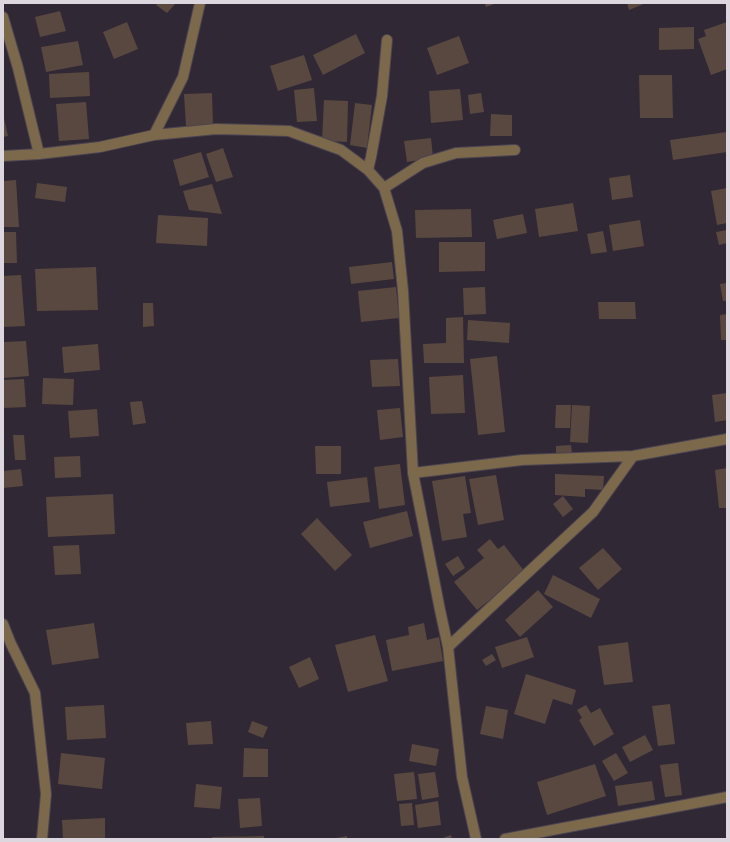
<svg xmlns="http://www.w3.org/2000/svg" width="730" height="842" font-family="'Fira Sans Condensed',sans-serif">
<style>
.building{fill:#59483f}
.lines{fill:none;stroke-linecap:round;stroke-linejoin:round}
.minor-casing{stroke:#4c4451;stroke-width:12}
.minor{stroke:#7c694c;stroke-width:10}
</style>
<rect width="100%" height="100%" fill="#312836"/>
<path class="building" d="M158 3H176L167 13 156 5Z
M485 3H497L486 7Z
M627 3H646L629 10Z
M60 11 66 31 40 37 35 17Z
M127 22 138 49 114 59 103 32Z
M727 22V69L711 75 698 39 706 36 704 30Z
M694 27V49L659 50V28Z
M356 34 365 53 323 75 313 55Z
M459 36 469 63 437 75 427 48Z
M78 41 83 65 46 72 41 47Z
M304 55 312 80 278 91 270 66Z
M89 72 90 96 50 98 49 74Z
M639 75H672L673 118H640Z
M314 88 317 121 297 122 294 90Z
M460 89 463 120 431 123 429 91Z
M212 93 213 125 186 126 184 94Z
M481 93 484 112 470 114 468 95Z
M324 100 348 101 347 142 322 141Z
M86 102 89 139 59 141 56 104Z
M355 103 372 105 367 148 350 145Z
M3 114 8 136 3 137Z
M491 114 512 115V136H490Z
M727 132V152L673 160 670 140Z
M431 138 433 158 407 162 404 141Z
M223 148 233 177 216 182 206 154Z
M201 152 209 177 180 186 173 160Z
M630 175 633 197 612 200 609 178Z
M16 180 19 227H3V181Z
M37 183 67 187 65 202 35 198Z
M212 184 222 214 189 210 183 191Z
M727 188V223L717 225 711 191Z
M573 203 578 231 539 237 535 209Z
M471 209 472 237 416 238 415 210Z
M523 214 527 233 497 239 493 220Z
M158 215 208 218 207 246 156 243Z
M640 220 644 246 613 251 609 225Z
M727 230V243L719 245 716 232Z
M603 231 607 252 591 254 587 234Z
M3 232H16L17 263H3Z
M439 242H485V271L439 272Z
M392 262 394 279 351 284 349 267Z
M96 267 98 310 37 311 35 269Z
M21 275 25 326 3 327V276Z
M727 283V301H723L720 284Z
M396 287 399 318 361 322 358 291Z
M485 287 486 314 464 315 463 288Z
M598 302H635L636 319H599Z
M143 303H153L154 326 143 327Z
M727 314V340H721L720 315Z
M463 317 464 363H424L423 344 446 343V318Z
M468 320 510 323 509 343 467 340Z
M26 341 29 376 3 378V342Z
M98 344 100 370 64 373 62 347Z
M497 356 505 432 478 435 470 359Z
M398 359 400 386 372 387 370 360Z
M463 375 465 413 431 414 429 377Z
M43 378 74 379 73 405 42 404Z
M24 379 26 407 3 408V380Z
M727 393V420L715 422 712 395Z
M142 401 146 423 133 425 130 402Z
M556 405H571L570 428H555Z
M572 405 590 406 588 443 570 442Z
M400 408 403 437 380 440 377 410Z
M97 409 99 436 70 438 68 411Z
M13 435H24L26 460H15Z
M571 445 572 453 556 455V446Z
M315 446H341V474H316Z
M80 456 81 477 55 478 54 457Z
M400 464 405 505 379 509 374 467Z
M727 468V508H719L715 470Z
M21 469 23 486 3 488V471Z
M555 474 604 476 603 490 585 489V497L555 495Z
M496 475 504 520 478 525 469 479Z
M465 476 471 513 463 514 467 537 442 541 432 481Z
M367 477 370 502 330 507 327 482Z
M113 494 115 534 48 537 46 497Z
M563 496 573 509 563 517 553 504Z
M407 511 413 536 370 548 363 522Z
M317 518 352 555 335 571 301 534Z
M490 539 498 549 504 545 525 572 477 610 454 582 484 558 477 550Z
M79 545 81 574 55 575 53 546Z
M603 548 622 569 598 590 579 568Z
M458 556 465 568 453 576 445 564Z
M553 575 600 599 591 618 544 594Z
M538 590 553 607 520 637 505 620Z
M94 623 99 658 52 665 46 630Z
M424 623 427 640 439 637 443 661 392 671 386 640 409 635 408 627Z
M375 635 388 681 348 692 335 645Z
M527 637 534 657 502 668 495 647Z
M628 642 633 682 604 685 598 646Z
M492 654 496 660 486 666 482 660Z
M310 657 319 679 299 688 289 667Z
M526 674 576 690 572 705 553 699 545 724 514 714Z
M670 704 675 744 658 746 652 706Z
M104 705 106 738 67 740 65 707Z
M586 705 591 713 600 708 614 734 594 746 579 720 582 718 577 710Z
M486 706 508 710 503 739 480 734Z
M211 721 213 744 188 745 186 723Z
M252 721 268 727 263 738 248 732Z
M645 735 653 750 630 762 622 747Z
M412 744 439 749 436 766 409 761Z
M244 748 268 749V777H243Z
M61 753 105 758 102 789 58 784Z
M616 753 628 773 614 781 602 761Z
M678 763 682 795 665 797 660 765Z
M595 764 606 796 547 815 537 782Z
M414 772 417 799 397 801 394 774Z
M435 772 439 797 422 800 418 774Z
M652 781 655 800 618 806 615 786Z
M196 784 222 787 220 809 194 807Z
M260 798 262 826 240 828 238 799Z
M438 801 441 825 418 828 415 805Z
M412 803 414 825 401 826 399 804Z
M105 818V839H63L62 820Z
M451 835 452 839H440Z
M264 836V839H212V837Z
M347 836V839H336V838Z"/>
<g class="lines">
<defs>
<path id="minor" d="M3 17 18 68 39 154
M154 135 183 77 200 3
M3 156 39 154 100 147 154 135 216 129 289 131 341 150 368 170 384 188 397 231 403 291 413 473 440 610 448 647 462 777 476 839
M368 170 371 157 382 96 387 40
M384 188 423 163 456 153 515 150
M413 473 522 460 633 456 727 439
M3 624 11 644 35 693 46 794 42 839
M448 647 593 512 633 456
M505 839 727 797"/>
</defs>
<use href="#minor" class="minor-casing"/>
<use href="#minor" class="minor"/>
</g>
<rect width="730" height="842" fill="none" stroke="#dcd6df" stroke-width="8"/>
</svg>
